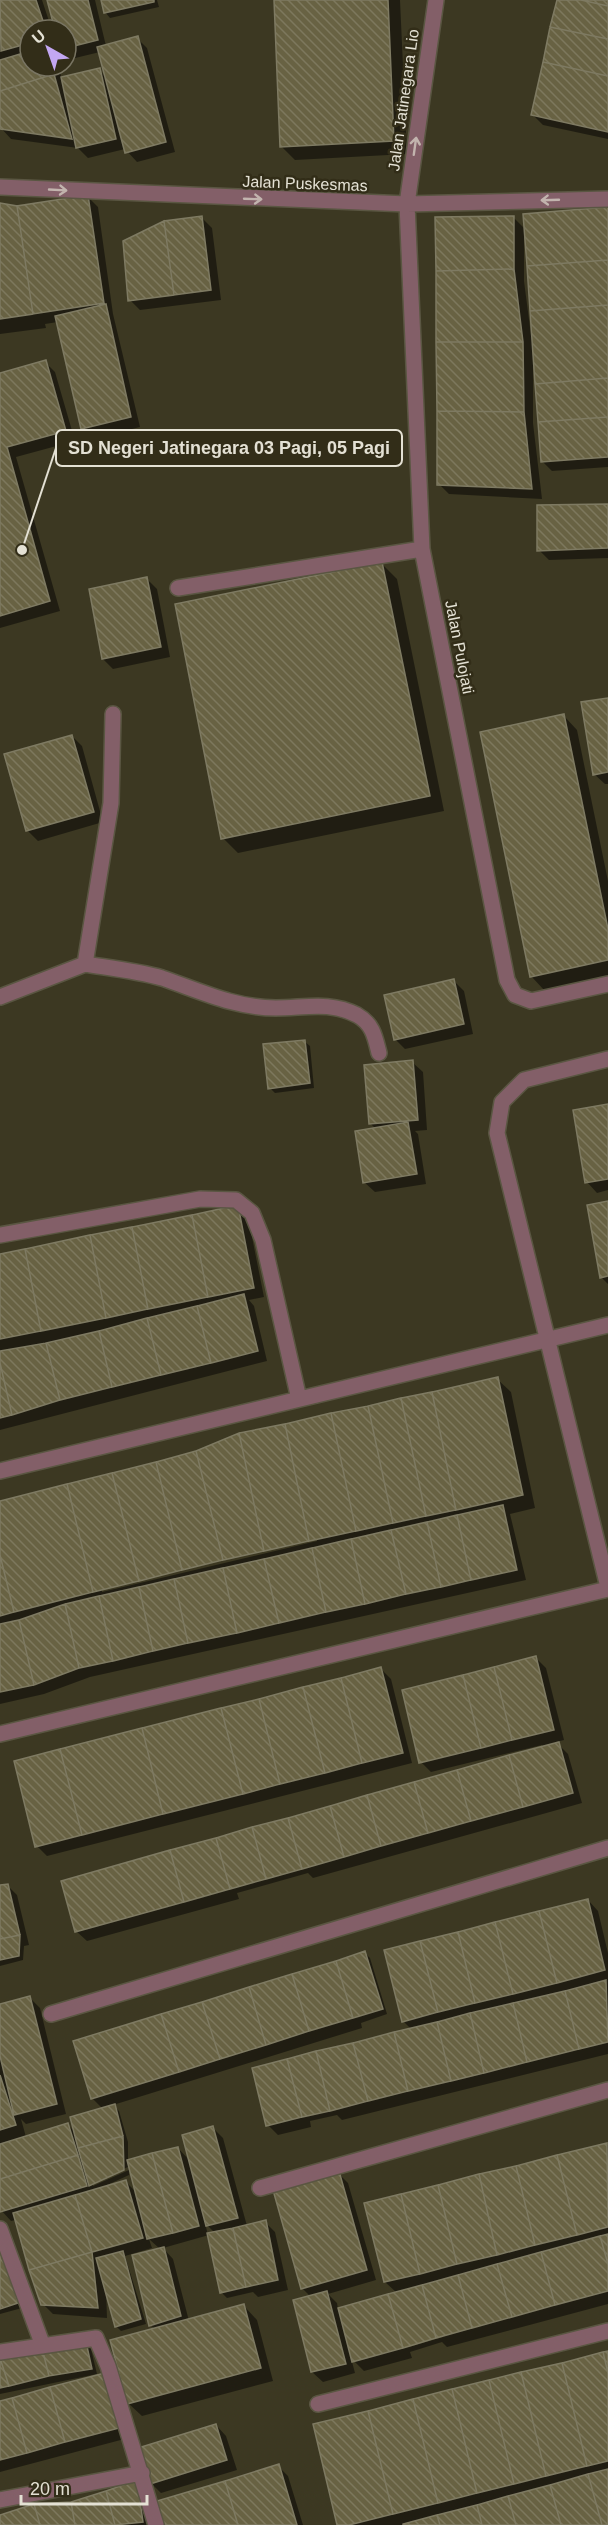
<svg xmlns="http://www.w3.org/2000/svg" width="608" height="2525" font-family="Helvetica,sans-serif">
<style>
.shadow{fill:#0007;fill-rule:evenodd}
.building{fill:url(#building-back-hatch);stroke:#7e7a62;stroke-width:1.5}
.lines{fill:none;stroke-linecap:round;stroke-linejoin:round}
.minor-casing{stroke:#5a5642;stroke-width:18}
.minor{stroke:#835f68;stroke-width:15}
.oneway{stroke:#c2b4ae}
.labels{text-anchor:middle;stroke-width:5;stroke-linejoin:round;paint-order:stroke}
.street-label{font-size:16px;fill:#e4e1d4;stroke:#322d18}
.leader{fill:none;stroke:#e4e1d4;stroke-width:2}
.callout-dot{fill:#e4e1d4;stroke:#322d18;stroke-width:2}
.callout{fill:#322d18;stroke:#e4e1d4;stroke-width:2}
.callout-label{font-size:18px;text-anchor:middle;font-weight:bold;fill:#e4e1d4}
</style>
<defs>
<pattern id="building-back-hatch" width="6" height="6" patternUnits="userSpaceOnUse" patternTransform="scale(1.5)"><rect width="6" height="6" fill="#686243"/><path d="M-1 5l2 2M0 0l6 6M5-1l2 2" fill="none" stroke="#7d785d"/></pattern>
</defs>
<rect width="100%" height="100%" fill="#3c3822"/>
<path class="shadow" d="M0 0H42L52 30H30V66H58L62 79 99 70 106 77 100 52 71 59 66 54V30H56L49 0H95L106 46 137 38 147 48 175 152 137 162 125 149 88 158 78 148 11 139 0 127Z
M102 0H157L159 7 110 18 105 12Z
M276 0H400L407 154 295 160 282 147Z
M559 0H608V139L543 125 533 115Z
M88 197 98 207 113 314 140 427 92 439 82 429 58 322 45 324 46 328 0 334V204L16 207Z
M608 208V467L552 471 542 461 535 366 533 367V423L542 499 449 494 439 484 513 217 526 230ZM524 234H526L533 335H531L524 281Z
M202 218 212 228 221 300 140 310 130 300Z
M45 362 55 372 75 441 16 457 60 611 0 628V375Z
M608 505V558L549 560 539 550Z
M382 564 397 579 444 811 238 853 223 838Z
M147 579 157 589 170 657 113 669 103 659Z
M608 699V784H605L594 774Z
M564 716 577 730 608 881V976L544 990 531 976Z
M72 736 82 746 103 822 38 841 28 831 6 755Z
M454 981 464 991 473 1034 405 1049 395 1039Z
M304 1041 310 1046 314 1088 275 1093 270 1088Z
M412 1062 423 1072 427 1130 415 1131 418 1134 426 1184 375 1192 364 1182 376 1129 370 1123Z
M608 1105V1190L597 1193 587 1182Z
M608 1203V1284L601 1277Z
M238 1207 248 1217 264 1297 249 1300 254 1306 267 1361 0 1430V1255Z
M497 1379 511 1392 535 1508 510 1514 526 1580 90 1677 44 1694 0 1704V1503ZM317 1538V1541L102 1592V1589Z
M536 1658 546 1668 564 1740 556 1742 568 1754 582 1803 313 1878 308 1873 237 1893 239 1899 87 1941 76 1931 543 1748 542 1745 431 1772 421 1762Z
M381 1669 391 1679 412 1763 47 1856 37 1846Z
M7 1885 17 1895 29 1945 24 1946 23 1960 0 1966V1887Z
M588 1900 598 1911 608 1953V2054L342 2120 337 2115 310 2121 311 2127 278 2135 268 2125 411 2029 403 2021Z
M365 1953 370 1958 387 2014 361 2023 362 2028 113 2105 119 2111 128 2142V2161L178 2148 190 2161 213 2128 223 2138 247 2226 265 2222 275 2232 288 2290 258 2297 253 2292 227 2298 222 2293 209 2235 163 2248 173 2259 189 2321 244 2306 257 2320 273 2381 142 2416 128 2403 155 2330 151 2325 160 2249 149 2239 152 2248 125 2256 146 2324 121 2331 116 2326 106 2289 107 2318 53 2314 43 2304 16 2220 11 2221 0 2209V2005L30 1998 40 2008 66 2114 26 2124 21 2119 26 2137 68 2125 76 2133 103 2109 92 2098ZM130 2166 137 2193 126 2182 105 2186 129 2175V2170L93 2186V2183ZM205 2223 215 2233 208 2235Z
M608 2145V2304L447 2347 442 2342 410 2352 412 2358 364 2371 351 2358 355 2373 323 2382 312 2372 311 2297 302 2288 338 2173 348 2183 376 2280 328 2294 337 2303 338 2309 397 2293 385 2282 366 2204ZM443 2335V2337L409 2347V2344Z
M4 2257 22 2308 0 2314V2258Z
M86 2344 91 2349 97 2374 0 2394V2359Z
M608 2352V2525H339Z
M108 2374 132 2437 0 2472V2403Z
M216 2425 226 2436 237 2470 161 2493 151 2483Z
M278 2466 288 2476 303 2525H165Z
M141 2487 147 2525H0V2517Z"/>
<path class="building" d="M0 0H36L46 30H30V43L1 51Z
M47 0H88L98 40 66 48V30H55Z
M101 0H154V2L104 13Z
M274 0H388L394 141 280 147Z
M557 0H581L608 6V39L550 27Z
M581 0H608V6Z
M550 27 608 39V76L543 62Z
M138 36 166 142 125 153 97 47Z
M30 51V66H52L54 74 0 91V60Z
M543 62 608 76V132L531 115Z
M100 68 116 139 76 148 61 77Z
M54 74 72 139 0 129V91Z
M88 195 104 303 33 314 17 206Z
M0 203 17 206 33 314 0 319Z
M608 207V260L527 266 523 214Z
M202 216 211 290 174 295 164 221Z
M514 216V269L436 271 435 217Z
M164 221 174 295 128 301 123 241Z
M608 260V305L530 311 527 266Z
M514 269 523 342H436V271Z
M106 304 131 417 81 429 55 316Z
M608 305V378L535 384 530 311Z
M436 342H523L524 412 437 411Z
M46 360 66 431 7 447 50 601 0 616V373Z
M608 378V417L538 422 535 384Z
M437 411 524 412 532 489 437 485Z
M608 417V457L541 462 538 422Z
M608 504V548L537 551V505Z
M382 562 430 796 221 839 175 604Z
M147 577 161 647 102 659 89 589Z
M608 698V772L593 775 581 702Z
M564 714 608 929V960L530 977 480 732Z
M72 735 94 812 26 831 4 754Z
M454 979 464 1024 394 1040 384 995Z
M305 1040 310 1083 268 1089 263 1044Z
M413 1060 418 1120 369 1124 364 1065Z
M608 1104V1179L585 1183 573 1110Z
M408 1122 417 1174 363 1183 355 1131Z
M608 1201V1276L600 1278 587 1205Z
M238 1205 254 1288 208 1297 192 1215Z
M192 1215 208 1297 148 1309 132 1227Z
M132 1227 148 1309 106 1318 90 1235Z
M90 1235 106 1318 41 1331 25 1249Z
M25 1249 41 1331 0 1339V1254Z
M244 1294 258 1351 211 1363 197 1306Z
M197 1306 211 1363 161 1375 147 1318Z
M147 1318 161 1375 112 1387 99 1331Z
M99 1331 112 1387 60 1400 46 1343Z
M46 1343 60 1400 12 1415 0 1363V1351Z
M0 1363 12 1415 0 1418Z
M498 1377 523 1495 456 1510 432 1392Z
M432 1392 456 1510 426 1516 401 1398Z
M401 1398 426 1516 393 1523 368 1406Z
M368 1406 393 1523 356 1531 331 1413Z
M331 1413 356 1531 309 1541 285 1424Z
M285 1424 309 1541 264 1551 239 1433Z
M239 1433 264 1551 223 1560 196 1451Z
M196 1451 223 1560 182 1570 156 1462Z
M156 1462 182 1570 139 1581 112 1473Z
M112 1473 139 1581 93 1592 67 1484Z
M67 1484 93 1592 14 1612 0 1555V1501Z
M503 1505 517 1570 471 1580 457 1515Z
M457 1515 471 1580 441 1587 427 1522Z
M427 1522 441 1587 406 1594 391 1530Z
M391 1530 406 1594 365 1604 351 1539Z
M351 1539 365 1604 326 1612 312 1548Z
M312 1548 326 1612 279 1623 264 1559Z
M0 1555 14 1612 0 1616Z
M264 1559 279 1623 237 1633 223 1568Z
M223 1568 237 1633 188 1643 174 1579Z
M174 1579 188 1643 153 1651 139 1587Z
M139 1587 153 1651 113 1661 99 1596Z
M99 1596 113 1661 79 1668 65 1604Z
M65 1604 79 1668 34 1685 19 1620Z
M19 1620 34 1685 0 1692V1624Z
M536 1656 554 1730 512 1740 494 1667Z
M381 1667 403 1753 362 1763 341 1678Z
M494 1667 512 1740 481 1748 463 1675Z
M463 1675 481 1748 419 1763 402 1690Z
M341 1678 362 1763 325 1773 303 1687Z
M303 1687 325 1773 280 1784 259 1699Z
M259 1699 280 1784 243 1794 221 1708Z
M221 1708 243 1794 163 1814 142 1728Z
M142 1728 163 1814 82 1835 60 1749Z
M559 1742 573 1793 523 1807 509 1755Z
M60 1749 82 1835 35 1847 14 1761Z
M509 1755 523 1807 471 1821 457 1770Z
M457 1770 471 1821 428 1833 414 1782Z
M414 1782 428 1833 381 1846 367 1795Z
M367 1795 381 1846 344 1857 330 1806Z
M330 1806 344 1857 302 1869 288 1818Z
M288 1818 302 1869 266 1879 252 1827Z
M252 1827 266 1879 230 1889 216 1838Z
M216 1838 230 1889 184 1902 170 1850Z
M170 1850 184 1902 75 1932 61 1881Z
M8 1884 20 1935 0 1939V1885Z
M588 1899 605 1970 557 1983 539 1911Z
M539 1911 557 1983 513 1994 495 1922Z
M495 1922 513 1994 475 2003 458 1932Z
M458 1932 475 2003 438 2012 420 1941Z
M20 1935 19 1956 0 1960V1939Z
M420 1941 438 2012 402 2022 384 1950Z
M365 1951 383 2009 353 2018 336 1961Z
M336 1961 353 2018 309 2031 292 1974Z
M292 1974 309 2031 266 2045 249 1987Z
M606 1980 608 2042 579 2049 565 1991Z
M249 1987 266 2045 220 2059 202 2002Z
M565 1991 579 2049 527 2062 513 2003Z
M30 1996 57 2104 14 2115 0 2056V2004Z
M202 2002 220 2059 179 2072 161 2014Z
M513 2003 527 2062 484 2073 470 2013Z
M470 2013 484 2073 451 2081 437 2022Z
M161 2014 179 2072 91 2099 73 2041Z
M437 2022 451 2081 408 2091 394 2032Z
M394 2032 408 2091 368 2101 353 2043Z
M353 2043 368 2101 330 2111 316 2051Z
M316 2051 330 2111 302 2117 287 2059Z
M287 2059 302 2117 266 2126 252 2068Z
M0 2075 16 2125 0 2130Z
M115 2104 123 2136 78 2148 70 2117Z
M68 2123 78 2155 0 2179V2144Z
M213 2126 238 2218 206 2226 182 2135Z
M123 2136 124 2170 89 2186 78 2148Z
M607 2143 608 2227 577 2235 557 2155Z
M178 2147 199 2226 173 2233 152 2153Z
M152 2153 173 2233 147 2239 127 2160Z
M78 2155 87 2186 0 2212V2179Z
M557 2155 577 2235 535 2245 516 2166Z
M516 2166 535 2245 497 2255 479 2174Z
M339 2171 367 2270 301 2289 273 2190Z
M479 2174 497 2255 457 2264 438 2185Z
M126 2180 143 2238 92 2252 75 2195Z
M438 2185 457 2264 420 2274 401 2194Z
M401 2194 420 2274 384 2282 364 2203Z
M75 2195 92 2252 29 2270 13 2213Z
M266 2220 278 2280 246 2287 233 2228Z
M233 2228 246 2287 220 2293 207 2233Z
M608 2234V2264L600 2236Z
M600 2236 608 2264V2291L555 2305 541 2252Z
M164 2247 181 2316 149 2326 132 2255Z
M123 2251 141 2319 115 2327 96 2258Z
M92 2252 98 2308 41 2305 29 2270Z
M541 2252 555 2305 512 2317 497 2264Z
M5 2255 18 2303 0 2309V2256Z
M497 2264 512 2317 472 2328 458 2275Z
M458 2275 472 2328 436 2338 422 2285Z
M422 2285 436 2338 403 2348 388 2294Z
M327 2291 346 2364 311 2372 293 2300Z
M388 2294 403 2348 352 2362 338 2308Z
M244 2304 261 2368 127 2404 110 2340Z
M86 2342 92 2369 49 2376 42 2348Z
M42 2348 49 2376 9 2386 0 2358Z
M608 2351V2373L603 2352Z
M603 2352 608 2373V2461L587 2466 562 2363Z
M0 2358 9 2386 0 2388Z
M562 2363 587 2466 546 2476 521 2372Z
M109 2372 123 2427 65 2442 50 2387Z
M521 2372 546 2476 514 2484 489 2380Z
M489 2380 514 2484 477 2493 452 2389Z
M50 2387 65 2442 27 2453 12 2398Z
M452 2389 477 2493 438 2503 413 2399Z
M12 2398 27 2453 0 2460V2401Z
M413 2399 438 2503 393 2514 368 2411Z
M368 2411 393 2514 349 2525H337L313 2424Z
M216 2424 227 2460 150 2484 138 2448Z
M279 2464 297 2525H238L225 2481Z
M608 2469V2525H602L588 2474Z
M588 2474 602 2525H561L550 2485Z
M137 2480 143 2522 115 2525 106 2491Z
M225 2481 238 2525H164L157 2501Z
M550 2485 561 2525H516L508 2496Z
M106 2491 115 2525H75L71 2502Z
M508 2496 516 2525H482L477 2505Z
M71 2502 75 2525H40L34 2504Z
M34 2504 40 2525H0V2515Z
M477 2505 482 2525H440L437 2515Z
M437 2515 440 2525H403V2524Z"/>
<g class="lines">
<defs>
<path id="minor" d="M436 0 407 204 422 549 507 980 515 995 531 1001 608 984
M0 187 407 204 608 199
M178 588 422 549
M85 964C110 968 138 971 162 978 200 991 235 1008 276 1008 305 1008 330 1001 357 1015 373 1024 375 1037 379 1053
M0 997 85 964 111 803 113 714
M608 1059 524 1080 502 1102 497 1133 608 1587
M0 1235 200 1199 236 1200 252 1213 263 1240 299 1399
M0 1471 608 1325
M0 1734 608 1589
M51 2014 608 1848
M260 2188 608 2090
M0 2229 43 2346
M0 2352 96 2338 108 2366 156 2525
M318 2404 608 2331
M0 2500 142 2473"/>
</defs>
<use href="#minor" class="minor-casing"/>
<use href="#minor" class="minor"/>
</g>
<defs><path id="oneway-shaft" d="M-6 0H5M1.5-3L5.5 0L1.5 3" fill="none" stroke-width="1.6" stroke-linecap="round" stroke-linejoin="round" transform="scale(1.5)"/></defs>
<g class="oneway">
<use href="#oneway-shaft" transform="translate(415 146) rotate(-82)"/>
<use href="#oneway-shaft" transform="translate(58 190) rotate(3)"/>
<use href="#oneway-shaft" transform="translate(253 199) rotate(2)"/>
<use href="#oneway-shaft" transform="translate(550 200) rotate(178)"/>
</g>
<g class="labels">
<g class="street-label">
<text transform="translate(403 100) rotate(-82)" y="6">Jalan Jatinegara Lio</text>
<text transform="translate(305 183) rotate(2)" y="6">Jalan Puskesmas</text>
<text transform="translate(460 647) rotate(79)" y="6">Jalan Pulojati</text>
</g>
</g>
<path class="leader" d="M22 550L56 448"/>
<circle class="callout-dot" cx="22" cy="550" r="6"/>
<rect class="callout" x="56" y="430" width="346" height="36" rx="6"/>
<g class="callout-label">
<text x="229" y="454">SD Negeri Jatinegara 03 Pagi, 05 Pagi</text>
</g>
<g transform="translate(48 48) rotate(320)"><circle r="28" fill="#322d18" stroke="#797563" stroke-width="1.5"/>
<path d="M0-4.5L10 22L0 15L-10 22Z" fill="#c3a7f2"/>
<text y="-9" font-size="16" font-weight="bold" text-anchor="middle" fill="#e4e1d4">U</text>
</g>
<path d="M21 2495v9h126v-9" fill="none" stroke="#e4e1d4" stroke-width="3"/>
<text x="30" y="2495" font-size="18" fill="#e4e1d4" stroke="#322d18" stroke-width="4.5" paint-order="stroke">20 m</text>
</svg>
